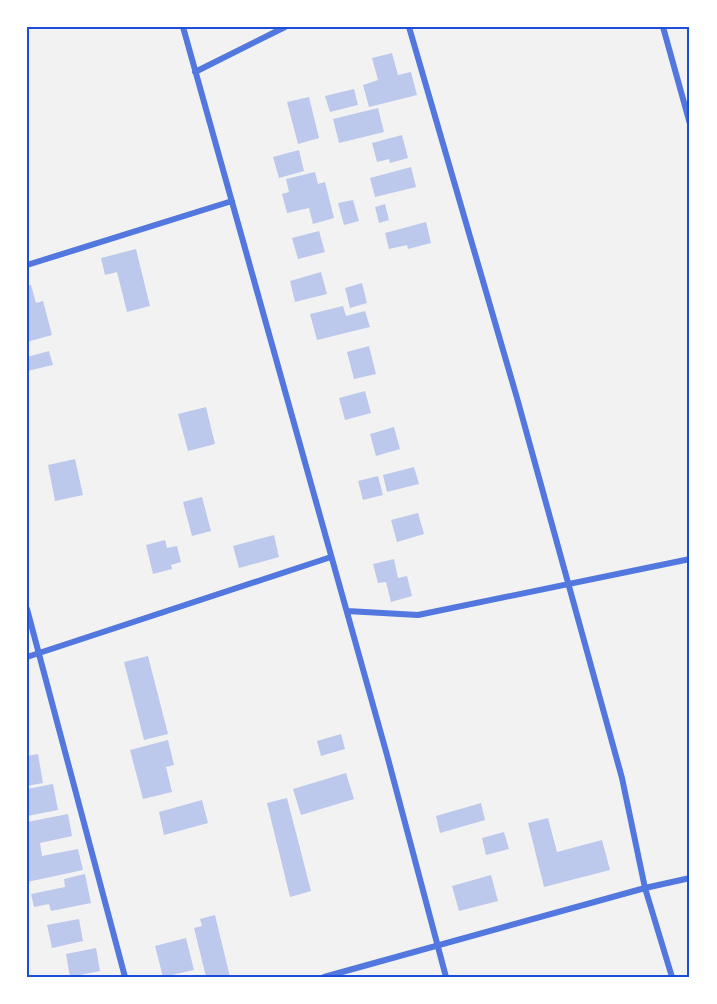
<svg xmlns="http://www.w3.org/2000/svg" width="717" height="1004" font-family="Manrope,sans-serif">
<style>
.building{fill:#bdc9ec}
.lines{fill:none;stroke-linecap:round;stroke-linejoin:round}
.minor{stroke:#5277de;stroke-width:6}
.neatline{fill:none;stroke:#1d4ed8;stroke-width:2}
</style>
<rect width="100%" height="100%" fill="#f2f2f2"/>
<path class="building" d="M392 53 398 75 411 72 417 95 369 107 363 85 378 80 372 58Z
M354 89 358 105 330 112 325 96Z
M309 97 319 138 298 144 287 102Z
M378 108 384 132 339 143 333 119Z
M402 135 408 158 390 163 389 159 377 162 372 143Z
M299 150 304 171 279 178 273 157Z
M411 167 416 187 375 197 370 178Z
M315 172 318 184 325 182 334 218 313 224 309 208 287 213 282 194 289 192 286 179Z
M353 200 359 221 344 225 338 203Z
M385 204 389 220 379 223 375 207Z
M426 222 431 243 408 249 407 245 389 249 385 233Z
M319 231 325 252 298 259 292 238Z
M136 249 150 306 127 312 117 272 105 275 101 258Z
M321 272 327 294 295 302 290 281Z
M362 283 367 303 350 308 345 288Z
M31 285 36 303 43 301 52 335 27 342V286Z
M343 306 346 316 365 311 370 327 317 340 310 314Z
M369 346 376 374 354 379 347 352Z
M49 351 53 365 27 371V357Z
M365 391 371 413 345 420 339 398Z
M206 407 215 444 188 451 178 414Z
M394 427 400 449 376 456 370 434Z
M75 459 83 495 55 501 48 465Z
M414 467 419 484 387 492 383 475Z
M378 476 383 495 363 500 358 481Z
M202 497 211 531 192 536 183 502Z
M418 513 424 534 397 542 391 520Z
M274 535 279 557 239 568 233 546Z
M165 540 167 548 177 546 181 562 171 565 172 569 153 574 146 545Z
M394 559 398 578 407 576 412 596 391 602 386 582 378 583 373 564Z
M148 656 168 734 144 740 124 662Z
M341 734 345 749 321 756 317 741Z
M168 740 174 765 166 767 172 792 143 799 130 750Z
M38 754 43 783 27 786V756Z
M346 773 354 799 301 815 293 789Z
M53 784 58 810 27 816V789Z
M287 798 311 891 290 897 267 803Z
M202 800 208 823 164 835 159 812Z
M481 803 485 820 440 833 436 816Z
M68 814 72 836 40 843 42 856 78 849 83 870 27 882V822Z
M548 818 557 852 602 840 610 870 544 887 528 823Z
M504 832 509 849 486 855 482 838Z
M85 874 91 903 51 911 49 904 34 907 31 894 65 887 64 879Z
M491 875 498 901 459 911 452 886Z
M215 915 230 977H206L194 928 202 926 200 919Z
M79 919 83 941 52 948 47 925Z
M186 938 194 970 163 977 155 946Z
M96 948 100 971 70 977 66 954Z"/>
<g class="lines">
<path class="minor" d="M183 27 387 755 446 977
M409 27 517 398 622 778 645 888 672 977
M663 27 690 124
M195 72 285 27
M27 265 232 201
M27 609 125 977
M347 611 418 615 690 559
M27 657 331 557
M324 977 645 888 690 878"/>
</g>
<rect width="717" height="1004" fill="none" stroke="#ffffff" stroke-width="57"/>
<rect x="28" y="28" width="660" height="948" class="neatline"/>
</svg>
